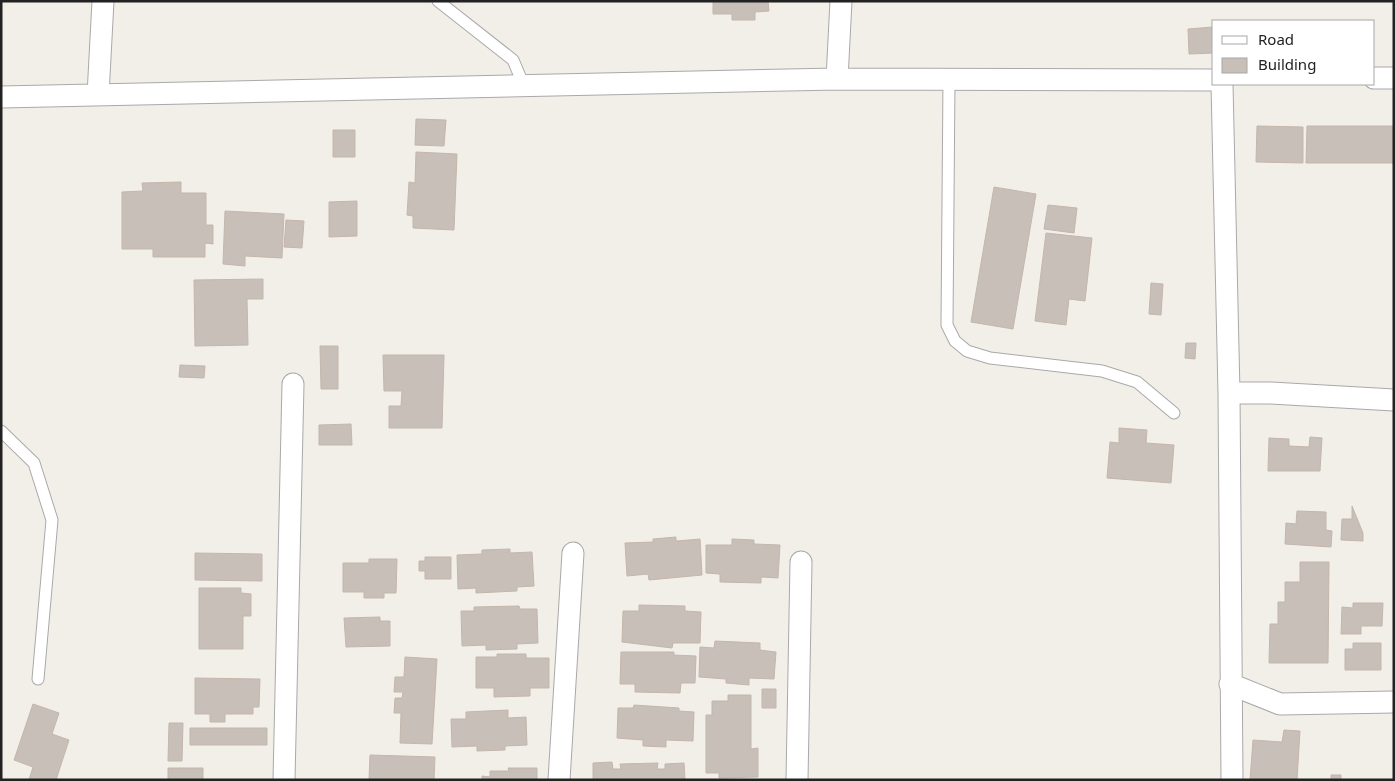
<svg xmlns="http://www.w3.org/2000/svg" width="1395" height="781" font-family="'Noto Sans',sans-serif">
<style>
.building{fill:#c7bfb8;stroke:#c4b6ab}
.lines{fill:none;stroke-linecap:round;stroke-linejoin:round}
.service-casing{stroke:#a9a9a9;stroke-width:13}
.minor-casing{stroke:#a9a9a9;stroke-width:23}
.service{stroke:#fff;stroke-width:11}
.minor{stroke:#fff;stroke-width:21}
</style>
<rect width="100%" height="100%" fill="#f2efe9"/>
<path class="building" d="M713 1H768L769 11 755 12V20H732V14H713Z
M1212 27 1214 53 1189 54 1188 29Z
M416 119 446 120 444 146 415 145Z
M1257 126 1303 127V163L1256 162Z
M1307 126H1393V163H1306Z
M333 130H355V157H333Z
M416 152 457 154 454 230 413 228V216L407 215 409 182 415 183Z
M181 182V193H206V225H213V244L205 243V257H153V249H122V192L143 191 142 183Z
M994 187 1036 194 1013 329 971 322Z
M357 201V236L329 237V202Z
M1048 205 1077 208 1074 233 1044 229Z
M225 211 284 214 282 258 245 256V266L223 264Z
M286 220 304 221 302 248 284 247Z
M1046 233 1092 238 1085 301 1069 299 1066 325 1035 321Z
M263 279V299H247L248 345 195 346 194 280Z
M1151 283 1163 284 1161 315 1149 314Z
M1186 343H1196L1195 359 1185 358Z
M320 346H338V389H321Z
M383 355H444L442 428H389V406H401L402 391H384Z
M180 365 205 366 204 378 179 377Z
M351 424 352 445H319V425Z
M1119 428 1147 430 1146 443 1174 445 1171 483 1107 478 1110 442 1119 443Z
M1310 437 1322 438 1320 471H1268L1269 438 1289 439V446L1309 447Z
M1352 506 1363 533V541L1341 540 1342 519H1352Z
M1297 511 1326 512V530L1332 531 1331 547 1285 544 1286 523 1296 524Z
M676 537V541L700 539 702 575 649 580 648 574 627 576 625 543 653 542V539Z
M732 539 754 540V544L780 545 778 578 761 577V583L720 582V574L706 573V545H732Z
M510 549V553L532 552 534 586 517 587V591L476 593V588L458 589 457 555 482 554V550Z
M195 553 262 554V581L195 580Z
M425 557H451V579H425V571H419V561H425Z
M369 559H397L396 593H384V598H364V592H343V563H369Z
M1300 562H1329L1328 663H1269L1270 624H1278V602H1285V582H1300Z
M199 588H241V593L251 594V616H243V649H199Z
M1353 603H1383L1382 626H1361V634H1341L1342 607 1353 608Z
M639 605 685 606V611L701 612 700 643H673L672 648 622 642 623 611H639Z
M519 606 520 609H537L538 643 517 644V649L486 650V645L462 646 461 611H474V607Z
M380 617V621H390V646L346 647 344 618Z
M715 641 760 643V650L776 652 774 679 749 678V685L726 683V679L699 677 700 647 714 648Z
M1353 643H1381V670H1345V649H1353Z
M621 652H674V655L696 656 695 683H681L680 693 635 692V684H620Z
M497 654H526V658H549V688H530V696L494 697V688H476V657H497Z
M405 657 437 659 432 744 400 743 401 713H394L395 698H402L403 692H394L395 677H404Z
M195 678 260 679 259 707H253V714H225V722H210V714H195Z
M762 689H776V708H762Z
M728 695H751V749L758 748V777L719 778V773H706V715H712V701H728Z
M33 704 59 713 52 734 69 740 56 780H29L33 767 14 760Z
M634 705 679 708V711L694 712 693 741 666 740V747L643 746V740L617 738 618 708H633Z
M508 710V718L526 717 527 745 505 746V750L477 751V746L452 747 451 719H466V712Z
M169 723H183L182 761H168Z
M190 728H267V745H190Z
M1284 730 1300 731 1297 780H1250L1253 740 1282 742Z
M370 755 435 757 434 780H369Z
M612 762 613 769H621L620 764 658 763 657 769H665V764L684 763 685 780H593V763Z
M168 768H203V780H168Z
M508 768H537V780H482V776L490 777V771H509Z
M1331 775H1341V780H1331Z"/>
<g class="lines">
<defs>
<path id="service" d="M438 1 513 60 524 86
M949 79 947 325 955 341 967 351 990 358 1102 371 1137 382 1174 413
M1 431 34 463 52 520 38 679"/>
<path id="minor" d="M1374 78H1394
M837 79 841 1
M1222 84 1229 393 1232 780
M98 95 103 1
M1 97 837 79 1214 80
M1229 393H1271L1394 400
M1230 684 1280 704 1394 702
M284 780 293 384
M559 780 573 553
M797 780 801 562"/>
</defs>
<use href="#service" class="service-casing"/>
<use href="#minor" class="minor-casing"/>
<use href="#service" class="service"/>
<use href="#minor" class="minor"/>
</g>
<rect width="1395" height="781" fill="none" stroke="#222222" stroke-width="5"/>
<rect x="1212" y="20" width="162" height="65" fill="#ffffff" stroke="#a7a7a7"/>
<rect x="1222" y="36" width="25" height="8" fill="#ffffff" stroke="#a7a7a7"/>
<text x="1258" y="45" font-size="15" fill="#222222">Road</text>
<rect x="1222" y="58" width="25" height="15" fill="#c7bfb8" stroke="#a7a7a7"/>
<text x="1258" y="70" font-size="15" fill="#222222">Building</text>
</svg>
